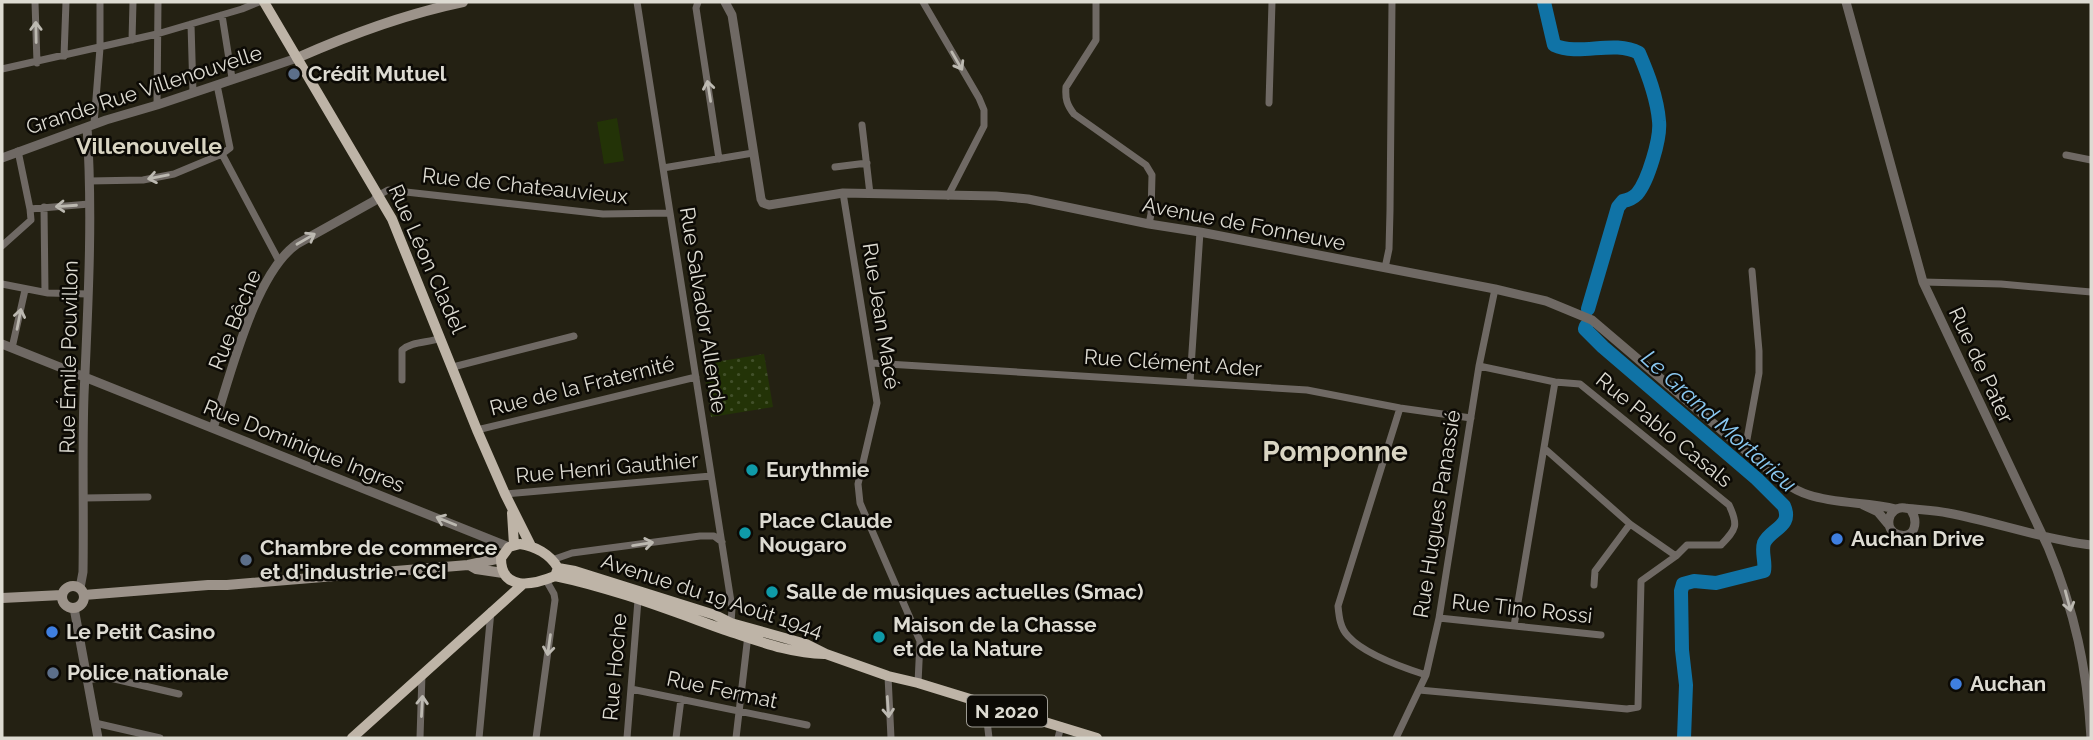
<svg xmlns="http://www.w3.org/2000/svg" width="2093" height="740" font-family="Raleway,sans-serif">
<style>
.grass{fill:url(#grass-dots)}
.green{fill:#233307}
.lines{fill:none;stroke-linecap:round;stroke-linejoin:round}
.river{stroke:#1073a6;stroke-width:14}
.minor{stroke:#6f6964;stroke-width:7}
.tertiary{stroke:#6f6964;stroke-width:9}
.secondary{stroke:#9c938a;stroke-width:10}
.primary{stroke:#beb4a7;stroke-width:10}
.oneway{stroke:#bcb9b1}
.service-dot{fill:#5c6f8a;stroke:#0c0a05;stroke-width:2.5}
.culture-dot{fill:#0f9aa8;stroke:#0c0a05;stroke-width:2.5}
.shop-dot{fill:#3f7fe0;stroke:#0c0a05;stroke-width:2.5}
.labels{text-anchor:middle;stroke-width:5;stroke-linejoin:round;paint-order:stroke}
.shield{fill:#0c0a05;stroke:#9e9c94;stroke-width:2}
.shield-label{font-size:19px;font-weight:bold;fill:#dddbd2}
.poi-label{font-size:21px;font-weight:bold;fill:#dddbd2;stroke:#0c0a05;text-anchor:start}
.street-label{font-size:21px;fill:#dddbd2;stroke:#0c0a05}
.neighbourhood-label{font-size:23px;font-weight:bold;fill:#d9d5c3;stroke:#0c0a05}
.water-label{font-size:23px;font-style:italic;fill:#8ac8f1;stroke:#0c0a05}
.district-label{font-size:28px;font-weight:bold;fill:#d9d5c3;stroke:#0c0a05}
</style>
<defs>
<pattern id="grass-dots" width="8" height="8" patternUnits="userSpaceOnUse" patternTransform="scale(1.75)"><rect width="8" height="8" fill="#233307"/><path d="M2 2h.1M6 6h.1" fill="none" stroke="#42502a" stroke-width="1.8" stroke-linecap="round"/></pattern>
</defs>
<rect width="100%" height="100%" fill="#242113"/>
<path class="grass" d="M764 354 773 407 711 417 703 364Z"/>
<path class="green" d="M617 118 624 161 604 164 597 122Z"/>
<g class="lines">
<path class="river" d="M1544 2 1554 45C1580 57 1613 39 1639 53 1648 74 1657 97 1659 121 1661 138 1648 181 1637 194 1633 198 1629 200 1623 201L1618 207 1588 309
M1586 326 1585 329 1603 347 1757 479 1784 506C1793 527 1771 528 1764 543 1761 552 1766 562 1764 571L1716 583 1694 581 1683 584 1681 591 1682 650 1686 685 1684 738"/>
<path class="minor" d="M35 2 37 63
M637 2 732 608 731 623
M698 2 696 8 719 159
M923 2 979 98 984 110V126L948 196
M1096 2V40L1066 87C1065 99 1067 105 1074 114L1146 165 1152 175 1151 214 1149 224
M222 15 232 78
M191 24 193 93
M132 40 133 2
M64 56 66 2
M2 69 157 34 242 9 259 2
M1269 103 1272 2
M157 105 158 2
M94 124 100 48V2
M862 125 870 194
M18 151 30 209
M222 154 279 261
M2066 155 2091 160
M835 167 867 163
M663 168 753 153
M89 181 143 180 174 174 222 154 230 148 217 85
M843 193 877 403 858 484 860 503 920 641 918 683
M379 195 388 190 603 214 670 213
M44 207 45 292
M2 246 31 220 30 209 89 204
M1385 268 1389 249 1390 211 1392 2
M1923 282 2001 284 2091 292
M2 284 48 293 88 294
M12 348 25 290
M871 363 1307 390 1400 408 1471 418
M1479 366 1555 382 1580 384 1729 505C1739 526 1736 529 1721 545H1687L1676 556 1630 524 1544 448
M453 367 574 336
M402 380V350C412 341 428 343 441 338
M1190 382 1200 232
M1400 408 1338 606C1339 616 1340 628 1348 636 1364 654 1404 668 1426 675
M477 430 696 377
M1745 450 1759 373V351L1752 271
M505 494 711 476
M84 498 148 497
M552 560 572 553 700 536H714L722 542
M1594 585 1595 571 1630 524
M1439 618 1601 635
M1514 626 1555 382
M888 676 891 738
M87 680 106 677 179 694
M631 689 807 725
M1419 690 1627 709 1638 707 1641 581 1676 556
M985 704 989 738
M95 723 160 738
M420 738 422 674
M479 738 491 611
M536 738 555 600 554 594 546 580
M627 738 638 600
M676 738 681 699
M736 738 748 635
M1058 738 1061 726
M1396 738 1426 675 1439 618 1479 366 1495 289"/>
<path class="tertiary" d="M725 2 732 15 761 199 763 203 769 205 843 193 996 196 1028 199 1149 224 1200 232 1495 289 1546 301 1592 320 1780 480C1789 486 1798 492 1809 495 1837 504 1867 502 1896 509
M1846 2 1923 282 2048 547C2075 612 2087 668 2091 738
M2 158 106 120 157 105 297 58
M2 344 509 547
M213 428C230 378 254 274 297 244L374 201 379 195
M1863 505 1878 512 1888 524
M1911 510C1918 521 1916 539 1899 535 1882 531 1888 505 1905 508 1919 510 1933 510 1948 513 1996 522 2042 539 2091 545
M80 588 83 572C84 513 82 454 84 395 88 306 93 216 87 127
M74 608 98 738"/>
<path class="secondary" d="M297 58C351 34 405 14 463 2
M469 565 476 569 503 573
M62 597a11 11 0 1 1 22 0a11 11 0 1 1-22 0Z
M84 595 208 585H227L468 565 501 558
M2 598 62 595"/>
<path class="primary" d="M264 2 392 219 477 430 505 494 531 546
M512 513 514 545
M520 544C535 546 550 554 558 568L555 576C533 585 501 592 501 558L509 547Z
M558 568 575 571 715 615 731 623 806 644 826 654 888 676 918 683 1097 738
M555 576C613 588 669 610 725 630 756 640 791 654 824 654
M352 738 523 584"/>
</g>
<defs><path id="oneway-shaft" d="M-6 0H5M1.5-3L5.5 0L1.5 3" fill="none" stroke-width="1.6" stroke-linecap="round" stroke-linejoin="round" transform="scale(1.75)"/></defs>
<g class="oneway">
<use href="#oneway-shaft" transform="translate(36 32) rotate(-91)"/>
<use href="#oneway-shaft" transform="translate(957 61) rotate(60)"/>
<use href="#oneway-shaft" transform="translate(709 91) rotate(-99)"/>
<use href="#oneway-shaft" transform="translate(158 177) rotate(169)"/>
<use href="#oneway-shaft" transform="translate(66 206) rotate(176)"/>
<use href="#oneway-shaft" transform="translate(306 239) rotate(-30)"/>
<use href="#oneway-shaft" transform="translate(19 319) rotate(-79)"/>
<use href="#oneway-shaft" transform="translate(446 521) rotate(-158)"/>
<use href="#oneway-shaft" transform="translate(643 544) rotate(-9)"/>
<use href="#oneway-shaft" transform="translate(2068 601) rotate(75)"/>
<use href="#oneway-shaft" transform="translate(549 645) rotate(98)"/>
<use href="#oneway-shaft" transform="translate(422 706) rotate(-87)"/>
<use href="#oneway-shaft" transform="translate(888 707) rotate(86)"/>
</g>
<g class="service-dot">
<circle cx="294" cy="74" r="7"/>
<circle cx="246" cy="560" r="7"/>
<circle cx="53" cy="673" r="7"/>
</g>
<g class="culture-dot">
<circle cx="752" cy="470" r="7"/>
<circle cx="745" cy="533" r="7"/>
<circle cx="772" cy="592" r="7"/>
<circle cx="879" cy="637" r="7"/>
</g>
<g class="shop-dot">
<circle cx="1837" cy="539" r="7"/>
<circle cx="52" cy="632" r="7"/>
<circle cx="1956" cy="684" r="7"/>
</g>
<g class="labels">
<rect class="shield" x="967" y="695.5" width="80" height="31" rx="5"/>
<g class="shield-label">
<text x="1007" y="718">N 2020</text>
</g>
<g class="poi-label">
<text x="308" y="81">Crédit Mutuel</text>
<text x="766" y="477">Eurythmie</text>
<text x="759" y="528">Place Claude<tspan x="759" dy="24">Nougaro</tspan></text>
<text x="1851" y="546">Auchan Drive</text>
<text x="260" y="555">Chambre de commerce<tspan x="260" dy="24">et d'industrie - CCI</tspan></text>
<text x="786" y="599">Salle de musiques actuelles (Smac)</text>
<text x="893" y="632">Maison de la Chasse<tspan x="893" dy="24">et de la Nature</tspan></text>
<text x="66" y="639">Le Petit Casino</text>
<text x="67" y="680">Police nationale</text>
<text x="1970" y="691">Auchan</text>
</g>
<g class="street-label">
<text transform="translate(144 90) rotate(-18)" y="7">Grande Rue Villenouvelle</text>
<text transform="translate(525 186) rotate(6)" y="7">Rue de Chateauvieux</text>
<text transform="translate(1244 224) rotate(11)" y="7">Avenue de Fonneuve</text>
<text transform="translate(427 259) rotate(66)" y="7">Rue Léon Cladel</text>
<text transform="translate(703 310) rotate(81)" y="7">Rue Salvador Allende</text>
<text transform="translate(881 316) rotate(81)" y="7">Rue Jean Macé</text>
<text transform="translate(235 320) rotate(-68)" y="7">Rue Bêche</text>
<text transform="translate(69 357) rotate(-89)" y="7">Rue Émile Pouvillon</text>
<text transform="translate(1173 363) rotate(4)" y="7">Rue Clément Ader</text>
<text transform="translate(1981 365) rotate(65)" y="7">Rue de Pater</text>
<text transform="translate(582 386) rotate(-14)" y="7">Rue de la Fraternité</text>
<text transform="translate(1664 430) rotate(39)" y="7">Rue Pablo Casals</text>
<text transform="translate(304 446) rotate(22)" y="7">Rue Dominique Ingres</text>
<text transform="translate(607 468) rotate(-5)" y="7">Rue Henri Gauthier</text>
<text transform="translate(1437 514) rotate(-81)" y="7">Rue Hugues Panassié</text>
<text transform="translate(712 596) rotate(18)" y="7">Avenue du 19 Août 1944</text>
<text transform="translate(1522 609) rotate(6)" y="7">Rue Tino Rossi</text>
<text transform="translate(615 667) rotate(-85)" y="7">Rue Hoche</text>
<text transform="translate(722 690) rotate(12)" y="7">Rue Fermat</text>
</g>
<g class="neighbourhood-label">
<text x="149" y="154">Villenouvelle</text>
</g>
<g class="water-label">
<text transform="translate(1719 421) rotate(42)" y="8">Le Grand Mortarieu</text>
</g>
<g class="district-label">
<text x="1335" y="461">Pomponne</text>
</g>
</g>
<rect width="2093" height="740" fill="none" stroke="#dddbd2" stroke-width="7"/>
</svg>
